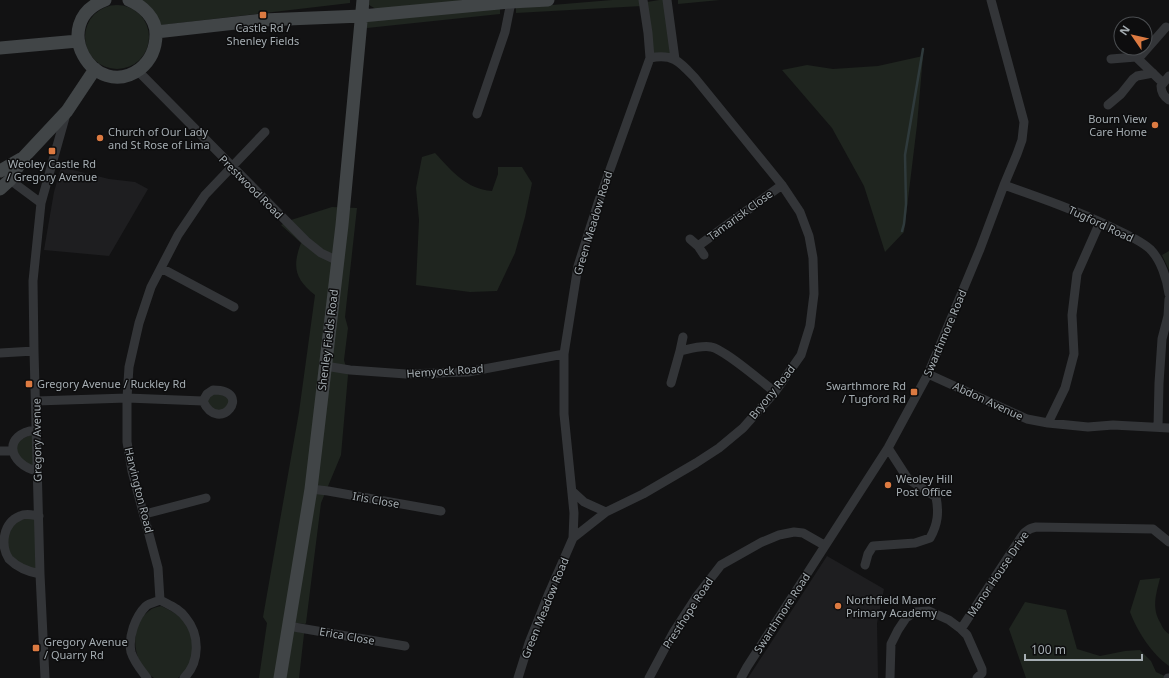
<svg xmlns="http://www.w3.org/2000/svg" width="1169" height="678" font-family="'Noto Sans',sans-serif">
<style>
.built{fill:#1e1e20}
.green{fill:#1f251f}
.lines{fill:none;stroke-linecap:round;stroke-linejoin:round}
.stream{stroke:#2f3a3c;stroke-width:2.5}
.street{stroke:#333538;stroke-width:9}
.secondary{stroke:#414547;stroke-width:13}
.poi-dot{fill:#dc7a41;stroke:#0d0d0e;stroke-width:1.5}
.labels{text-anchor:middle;stroke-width:3;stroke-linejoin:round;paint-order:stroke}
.poi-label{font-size:11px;fill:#a5adb2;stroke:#0d0d0e;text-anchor:start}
.street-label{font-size:11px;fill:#a5adb2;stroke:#0d0d0e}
</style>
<rect width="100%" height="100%" fill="#121213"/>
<path class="built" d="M61 167 109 179 135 182 148 189 109 256 44 250 54 192Z
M827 556 884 589 877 623 878 678H748Z"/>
<path class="green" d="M143 0H350V3L153 26 142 5Z
M370 0H483L376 9 369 5Z
M612 0H641L642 6 516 13V8Z
M659 0H664L671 53H652L647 2Z
M678 0H720L678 4Z
M85 37a32 32 0 1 1 64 0a32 32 0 1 1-64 0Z
M500 7V14L367 28V19Z
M923 56 917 125 904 232 885 252 864 186 832 128 782 70 807 65 833 69 878 66Z
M435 153C452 171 466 189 492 191L498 174V167H522L532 183 525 217 515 253 497 291 470 292 416 285 419 220 416 188 422 157Z
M332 207 357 208 345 317 348 328 344 360 348 375 341 455 321 503 306 623 305 624 296 623 295 620 275 678H259L267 623 263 617 299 412 315 295C295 279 292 267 301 243L281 225 291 220Z
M1169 251V270L1162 255Z
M215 393H222L231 401 227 410 214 411 207 402 210 396Z
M34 433 36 469 18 459 16 442Z
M38 517 40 574 10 559 5 534 14 521Z
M1160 578C1156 595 1151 608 1161 624 1163 629 1165 631 1169 634V666C1152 654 1137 631 1130 612L1140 580Z
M1025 602 1066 610 1077 649 1100 656 1125 651 1140 650 1151 661 1156 672 1169 678H1026L1009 629Z
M161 606C168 609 176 613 182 619 194 632 196 654 187 669 185 672 181 675 178 678H154C132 665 128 626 149 611 152 608 157 607 161 606Z
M294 631 304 633V634L299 678H286L293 633Z"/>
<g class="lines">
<path class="stream" d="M902 231 904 224 906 204 905 155 923 49"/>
<path class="street" d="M667 0 675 59
M1111 59 1136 57 1163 83
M1138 59 1166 27
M137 70 306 241 321 253 338 261
M1169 76 1161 86C1161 92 1163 96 1169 100
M1108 105 1121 94 1133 79 1137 76 1153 73
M477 114 505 32 511 2
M10 180 41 203
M1004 185C1041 198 1078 211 1113 228 1124 233 1141 241 1150 249 1161 260 1167 279 1169 294
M690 239 698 246
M704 255 698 246 782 185
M161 268 234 307
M680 351 683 337
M0 353 34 351
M325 366 350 370 406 374 468 372 564 354
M928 374 1027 419 1048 423 1088 427 1113 425 1169 428
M671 383 680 351C689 349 702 345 711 347 724 349 763 383 775 392
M213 390C255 390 219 436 203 401L207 394Z
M36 401 127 398 203 401
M1048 423 1065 388 1074 354 1072 315 1077 274 1100 222
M1158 427 1159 383 1162 339 1168 316 1169 299
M36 430C2 434 8 464 37 471
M0 451H12
M311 489 328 491 441 511
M572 491 584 502 606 512 643 494 696 463 719 448 743 428 775 392 801 355 810 326 814 294 813 258 809 236 800 212 782 185 695 78C680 62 673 53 650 58
M145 514 206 498
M39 516C32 515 26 513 20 516 3 523 0 545 9 559 17 567 29 572 40 574
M573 538 606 512
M865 565 868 554 873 546 915 543 930 538C938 524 939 512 936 497L908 479 888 448
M160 600 158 568 132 471 127 442V398L129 367 139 323 151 287 178 235 205 195 265 132
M288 626 405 646
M961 629 967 635 982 669V673L977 678
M45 678 40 574 34 351 33 281 41 203 66 114
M147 678C141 670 134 662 131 652 128 637 135 617 146 606 150 603 156 602 160 600 169 605 180 609 186 618 200 635 200 662 184 678
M518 678 529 643 549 593 573 538 574 513 564 414V354L578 266 598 203 650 58 648 33 643 0
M649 678 673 633 697 596 721 565 762 542 779 535 794 532 803 533 824 545
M741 678 747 667 888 448 928 374 980 249 1004 185 1017 154 1022 140 1024 122 991 0
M890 678 891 644 898 630 906 618 915 612 929 611 949 620 961 629 1018 542C1023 534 1026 529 1036 527L1153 529 1169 542
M1168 678H1169"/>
<path class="secondary" d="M105 0C47 22 94 103 140 69 151 60 156 48 156 34 156 18 143 6 129 0
M156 32 263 20 362 16 511 2 548 0
M0 48 78 41
M0 171 21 159
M0 189 10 180 23 158 67 111 95 69
M280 678 311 489 342 225 363 0"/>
</g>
<g class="poi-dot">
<rect x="259" y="11" width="8" height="8" rx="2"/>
<circle cx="1155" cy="125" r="4"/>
<circle cx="100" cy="138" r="4"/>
<rect x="48" y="147" width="8" height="8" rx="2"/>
<rect x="25" y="380" width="8" height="8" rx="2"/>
<rect x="910" y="388" width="8" height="8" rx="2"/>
<circle cx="888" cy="485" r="4"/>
<circle cx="838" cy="606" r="4"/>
<rect x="32" y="644" width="8" height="8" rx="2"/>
</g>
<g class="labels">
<g class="poi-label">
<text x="263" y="32" text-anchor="middle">Castle Rd /<tspan x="263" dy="13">Shenley Fields</tspan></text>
<text x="1147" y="123" text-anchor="end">Bourn View<tspan x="1147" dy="13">Care Home</tspan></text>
<text x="108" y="136">Church of Our Lady<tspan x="108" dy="13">and St Rose of Lima</tspan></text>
<text x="52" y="168" text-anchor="middle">Weoley Castle Rd<tspan x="52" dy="13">/ Gregory Avenue</tspan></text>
<text x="37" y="388">Gregory Avenue / Ruckley Rd</text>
<text x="906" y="390" text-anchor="end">Swarthmore Rd<tspan x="906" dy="13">/ Tugford Rd</tspan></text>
<text x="896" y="483">Weoley Hill<tspan x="896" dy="13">Post Office</tspan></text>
<text x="846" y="604">Northfield Manor<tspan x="846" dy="13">Primary Academy</tspan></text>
<text x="44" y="646">Gregory Avenue<tspan x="44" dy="13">/ Quarry Rd</tspan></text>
</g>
<g class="street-label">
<text transform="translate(251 187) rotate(45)" y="4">Prestwood Road</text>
<text transform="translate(740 215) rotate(-36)" y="4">Tamarisk Close</text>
<text transform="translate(593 223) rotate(-73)" y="4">Green Meadow Road</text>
<text transform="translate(1101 224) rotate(25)" y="4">Tugford Road</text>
<text transform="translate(945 333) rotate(-67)" y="4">Swarthmore Road</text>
<text transform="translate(328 340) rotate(-83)" y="4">Shenley Fields Road</text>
<text transform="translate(445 371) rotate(-4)" y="4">Hemyock Road</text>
<text transform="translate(772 392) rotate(-51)" y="4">Bryony Road</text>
<text transform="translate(988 401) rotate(25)" y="4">Abdon Avenue</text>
<text transform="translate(37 440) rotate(-91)" y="4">Gregory Avenue</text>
<text transform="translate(139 490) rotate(76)" y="4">Harvington Road</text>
<text transform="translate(376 500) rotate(10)" y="4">Iris Close</text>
<text transform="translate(998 574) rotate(-56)" y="4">Manor House Drive</text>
<text transform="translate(545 608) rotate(-68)" y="4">Green Meadow Road</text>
<text transform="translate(688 613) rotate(-57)" y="4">Presthope Road</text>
<text transform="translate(782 613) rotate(-57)" y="4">Swarthmore Road</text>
<text transform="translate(347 636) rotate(10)" y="4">Erica Close</text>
</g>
</g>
<g transform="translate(1133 36) rotate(304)"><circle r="19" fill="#0d0d0e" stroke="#4a4d50"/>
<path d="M0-3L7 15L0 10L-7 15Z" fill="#dc7a41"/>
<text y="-6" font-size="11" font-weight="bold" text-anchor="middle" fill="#a5adb2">N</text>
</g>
<path d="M1025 654v6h117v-6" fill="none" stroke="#a5adb2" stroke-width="2"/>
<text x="1031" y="654" font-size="12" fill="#a5adb2" stroke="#0d0d0e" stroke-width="3" paint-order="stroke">100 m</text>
</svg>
